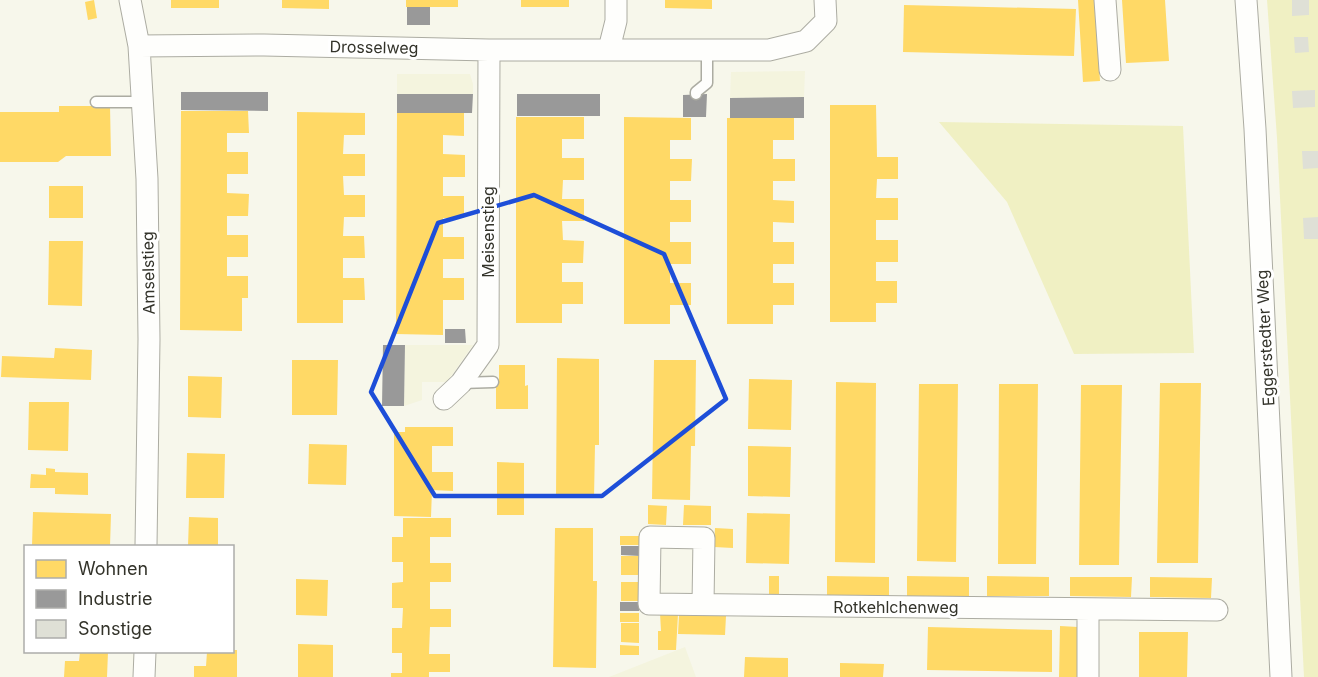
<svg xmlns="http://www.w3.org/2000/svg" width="1318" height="677" font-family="Inter,sans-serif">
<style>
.built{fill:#f4f4de}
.green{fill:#f0f0c3}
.homes{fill:#ffd966}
.industry{fill:#999}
.building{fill:#dfe0d6}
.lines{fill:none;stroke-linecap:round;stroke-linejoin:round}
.lane-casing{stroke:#acaca2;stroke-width:13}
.street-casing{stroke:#acaca2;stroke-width:23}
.lane{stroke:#fefefc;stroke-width:10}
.street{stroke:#fefefc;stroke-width:21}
.marked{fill:none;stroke:#1d4ed8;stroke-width:4.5;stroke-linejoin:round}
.labels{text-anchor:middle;stroke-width:6;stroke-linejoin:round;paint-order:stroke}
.street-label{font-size:16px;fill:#33332a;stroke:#fff}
</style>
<rect width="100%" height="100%" fill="#f7f7eb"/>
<path class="built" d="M805 71 804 97 730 98 731 72Z
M397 74H470L473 84V94H397Z
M405 345H473L447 382H422V400L404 406Z
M685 647 696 677H609Z"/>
<path class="green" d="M1267 0H1318V677H1304L1277 138Z
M939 122 1183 126 1194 353 1074 354 1007 202Z"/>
<path class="homes" d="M94 0 97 18 88 20 85 2Z
M171 0H219V8H171Z
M282 0H329V9L282 8Z
M406 0H458V7H406Z
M521 0H569V7H521Z
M665 0H712V9L665 8Z
M1078 0H1095L1100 81 1083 82Z
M1122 0H1165L1169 61 1126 63Z
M904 5 1076 9 1074 56 903 52Z
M830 105H876L877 157H898V179H877L876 198H898V220H876V240H898V262H876V281H897V303H876V322H830Z
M59 106H110L111 156H66L58 162H0V112H59Z
M181 111H248L249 133H227V152H248V174H227V193L249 194 248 216H227V235H248V257H227V276H248V298H242V331L180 330Z
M297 112 365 113V135H344L343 154H365V176H343L344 195H365V217H344L343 236H364L365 258H343V278H364L365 300H343V323H297Z
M397 113H464V136L443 135V154L465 155V177H443V196H464V218H443V237H464V259H443V278H464V300H443V335L396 334Z
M516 117H584V139H562V158H584V180H563L562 199H584V221H562L563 240 584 241 583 263H562V282H583V304H562V323H516Z
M624 117 691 118V140H670V159H692L691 181H670V200H691V222H670V242H691V264H670V283H691V305H670V324H624Z
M794 117V140H773V159H795V181H773V200L794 201V223L773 222V242H794V264H773V283H794V305H773V324H727V118Z
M49 186H83V218H49Z
M49 241H83L82 306 48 305Z
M55 348 92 350 91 380 1 377 2 356 54 358Z
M557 358 599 359V445H595L594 498 556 497Z
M292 360H338L337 415H292Z
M654 360H696L695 446H691L690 500 652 499Z
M499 365H525V386L528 385V409H496V384H499Z
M188 376 222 377 221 418 188 417Z
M749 379 792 380 791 430 748 429Z
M836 382 876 383 875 563 835 562Z
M1160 383H1201L1198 563H1157Z
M919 384H958L956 562 917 561Z
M999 384H1038L1036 564H998Z
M1081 385H1122L1119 565H1079Z
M29 402H69L68 451 28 450Z
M405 427H453V446H432V472H453V491L432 490 431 517 394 516V432H405Z
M309 444 347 445 346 485 308 484Z
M748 446 791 447 790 497 748 496Z
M187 453 225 454 224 498H186Z
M497 462 524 463V515H497Z
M46 468 55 469V472L88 473V495L55 494V488H30L31 474 46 475Z
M648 505 667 506 666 525 648 524Z
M684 505 711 506V525H683Z
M33 512 111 514 110 546 66 545V546H32Z
M747 513 790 514 789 564 746 563Z
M189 517 218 518V546H188Z
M403 518H451V537H430V563H451V582H430V609H451V627H430L429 654H450V672H429V677H391V673H402V653H392V628H402L403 608H392V583L403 582V562H392V537H403Z
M555 528H593V581H597L596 668 553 667Z
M715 528 733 529V548L714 547Z
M620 536H639V545H620Z
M621 556H640V575H621Z
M769 576H779V595H769Z
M827 576 889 577V596L827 595Z
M907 576 969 577V596H907Z
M987 576 1049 577V596H987Z
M1070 577H1132L1131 597 1070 596Z
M1150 577 1212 578 1211 598 1150 597Z
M296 579 328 580 327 616 296 615Z
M621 582H640V601H621Z
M620 613H639V622H620Z
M660 613 678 614 676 650H658V631H661Z
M679 615 726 616 725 635 678 634Z
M621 623H639V643L621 642Z
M1060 626 1078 627V677H1059Z
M928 627 1052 630V672L927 670Z
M1139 632H1188L1187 677H1139Z
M298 644 333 645V677H298Z
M620 645 639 646V655H620Z
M232 650H237V677H194V666H206L207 652H232Z
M80 652H108L107 677H64L65 661H79Z
M745 657 788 658V677H744Z
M840 663 884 664 883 677H840Z"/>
<path class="industry" d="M407 7H430V25H407Z
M181 92H268V111L181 110Z
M397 94H473L472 113H397Z
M517 94H600V116H517Z
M707 94 706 117H683V95Z
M804 97V118H730V98Z
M445 329H465L466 343H445Z
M383 345H405L404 406H382Z
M621 546H640V556L621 555Z
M620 602H639V611H620Z"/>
<path class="building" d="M1292 0H1309V15L1292 16Z
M1294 37H1308L1309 52 1295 53Z
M1315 90V107L1293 108 1292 91Z
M1302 151H1318V168L1303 169Z
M1318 217V239H1304L1303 218Z"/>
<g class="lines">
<defs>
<path id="lane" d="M696 94V92L707 83V51
M96 102H142
M461 383 493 382"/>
<path id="street" d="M130 0 139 46 147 179 149 339 146 546
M1105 0 1110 70
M1246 0 1255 129 1281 677
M139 46 264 45 489 50H769L806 41 826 21 825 0
M609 49 616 21V0
M444 399 461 383 488 345 489 50
M703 604 704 538 650 537 649 604 1217 610
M144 677 145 652
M1088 677V609"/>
</defs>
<use href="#lane" class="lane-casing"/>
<use href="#street" class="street-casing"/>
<use href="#lane" class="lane"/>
<use href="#street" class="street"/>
</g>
<path class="marked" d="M534 195 664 254 726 399 602 496H435L371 392 438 223Z"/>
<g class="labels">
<g class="street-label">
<text transform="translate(374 47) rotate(1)" y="6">Drosselweg</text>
<text transform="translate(488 232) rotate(-90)" y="6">Meisenstieg</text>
<text transform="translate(148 273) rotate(-91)" y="6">Amselstieg</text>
<text transform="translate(1265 338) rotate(-93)" y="6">Eggerstedter Weg</text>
<text x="896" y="613">Rotkehlchenweg</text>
</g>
</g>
<rect x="24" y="545" width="210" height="108" fill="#ffffff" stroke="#adadaa" stroke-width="1.5"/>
<rect x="36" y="560" width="30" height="18" fill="#ffd966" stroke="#adadaa" stroke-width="1.5"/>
<text x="78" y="575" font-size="18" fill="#33332a">Wohnen</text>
<rect x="36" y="590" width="30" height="18" fill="#999999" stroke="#adadaa" stroke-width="1.5"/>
<text x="78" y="605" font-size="18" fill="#33332a">Industrie</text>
<rect x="36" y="620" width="30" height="18" fill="#dfe0d6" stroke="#adadaa" stroke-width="1.5"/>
<text x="78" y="635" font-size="18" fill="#33332a">Sonstige</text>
</svg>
